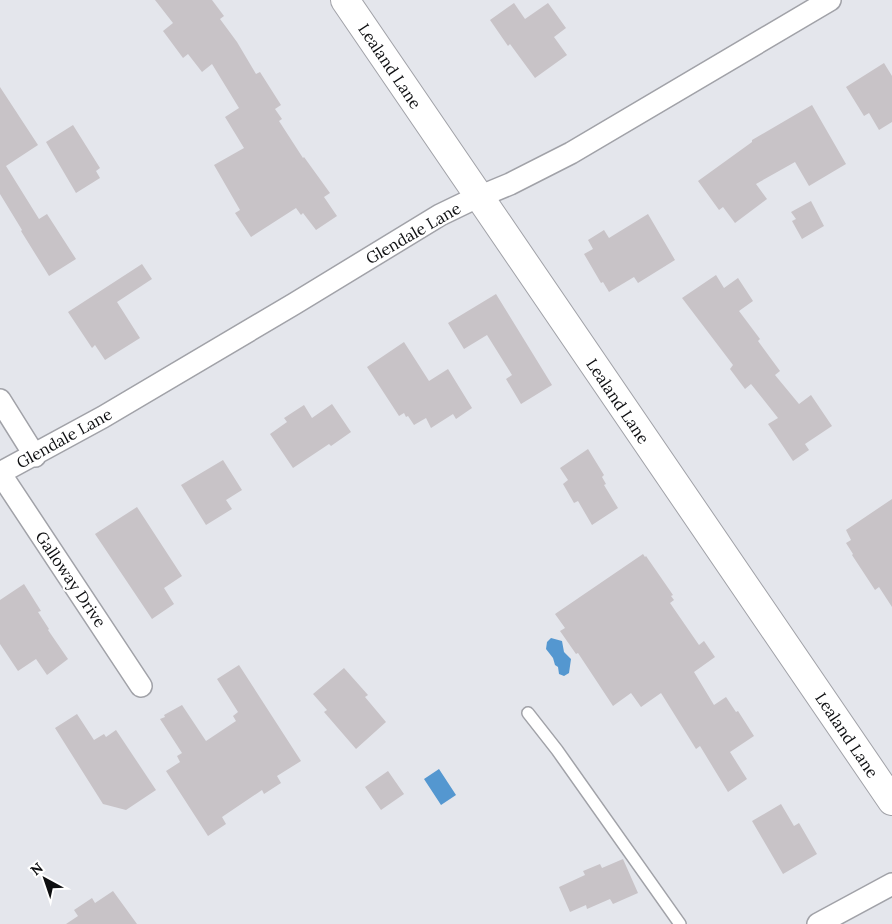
<svg xmlns="http://www.w3.org/2000/svg" width="892" height="924" font-family="Lora,serif">
<style>
.water{fill:#5497d0}
.building{fill:#c8c3c7}
.lines{fill:none;stroke-linecap:round;stroke-linejoin:round}
.lane-casing{stroke:#a1a2a8;stroke-width:14}
.street-casing{stroke:#a1a2a8;stroke-width:24}
.secondary-casing{stroke:#a1a2a8;stroke-width:30}
.lane{stroke:#fff;stroke-width:11}
.street{stroke:#fff;stroke-width:21}
.secondary{stroke:#fff;stroke-width:28}
.labels{text-anchor:middle;stroke-width:4.5;stroke-linejoin:round;paint-order:stroke}
.street-label{font-size:16px;fill:#0e0f11;stroke:#fff}
</style>
<rect width="100%" height="100%" fill="#e4e6ec"/>
<path class="water" d="M551 638 562 641 564 652 571 659 569 673 564 676 559 674 558 667 555 665 553 658 546 649 547 642Z
M439 769 456 795 441 805 424 779Z"/>
<path class="building" d="M155 0H212L224 16 220 19 237 42 256 74 260 72 281 105 275 109 282 119 279 121 303 158 304 157 330 193 324 197 337 216 316 230 303 213 301 215 296 208 251 237 235 213 240 210 214 165 244 148 225 117 239 108 212 64 202 72 188 54 183 58 163 31 173 23Z
M514 3 525 19 548 3 566 28 554 37 567 55 535 78 510 44 508 46 490 20Z
M884 63 892 76V122L879 130 869 113 864 116 846 87Z
M0 87 38 145 6 166 39 219 47 214 76 259 49 276 21 231 22 230 0 194Z
M812 105 846 164 809 186 795 162 756 184 767 199 735 223 723 207 719 210 698 181 752 142V140Z
M73 125 100 168 96 171 100 178 76 193 46 142Z
M811 201 824 226 802 239 792 221 796 219 791 212Z
M648 214 675 260 638 283 634 277 609 292 603 282 601 283 584 254 593 249 588 240 604 230 609 238Z
M142 264 152 279 117 302 140 338 105 360 95 345 92 348 68 312Z
M716 275 724 288 738 278 753 301 739 311 760 339 758 341 780 371 775 375 799 404 811 395 832 426 805 444 809 450 793 461 768 424 778 418 751 384 745 389 730 369 733 365 682 298Z
M496 294 552 385 521 404 506 379 512 375 487 335 464 349 448 323Z
M404 342 429 381 448 369 472 408 456 419 453 414 431 428 426 418 414 425 408 416 406 417 404 413 399 416 367 367Z
M332 404 351 432 331 446 329 444 293 468 270 434 287 422 284 418 304 405 312 418Z
M588 449 604 475 602 477 606 484 604 485 618 508 592 525 578 501 574 503 563 484 568 480 560 468Z
M223 460 242 490 226 500 232 509 206 525 181 485Z
M892 499V607L879 587 875 590 852 555 853 554 846 543 851 540 846 530Z
M137 507 182 576 164 588 174 604 152 619 95 534Z
M643 554 645 557 646 556 673 595 671 596 674 600 670 603 699 645 704 641 715 657 694 672 714 705 726 697 736 712 738 711 754 736 730 752 747 779 728 792 700 746 696 749 661 693 641 707 631 693 613 706 578 653 576 654 560 631 565 628 555 614Z
M24 584 41 611 38 612 49 629 48 630 68 659 47 675 36 659 18 671 0 644V600Z
M239 665 301 761 277 776 281 783 264 794 262 790 222 817 226 824 208 836 166 771 180 762 177 756 182 753 160 719 165 717 164 715 182 705 206 741 236 721 233 716 238 712 217 679Z
M344 668 368 695 365 697 386 722 356 749 324 712 327 710 313 694Z
M77 714 94 740 104 734 106 737 116 730 156 790 126 810 103 804 55 728Z
M388 771 404 794 381 810 365 787Z
M781 804 794 826 799 823 817 854 783 874 752 821Z
M623 859 638 893 613 904 610 899 587 909 586 905 570 912 559 887 585 875 583 871 600 864 602 868Z
M113 891 137 924H66L78 916 74 910 92 898 95 903Z"/>
<g class="lines">
<defs>
<path id="lane" d="M528 713 557 750 680 924"/>
<path id="street" d="M0 400 35 456
M0 473 103 417 294 304 440 215 469 201 510 184 571 153 830 0
M0 473 141 686
M818 924 892 884"/>
<path id="secondary" d="M345 0 892 801"/>
</defs>
<use href="#lane" class="lane-casing"/>
<use href="#street" class="street-casing"/>
<use href="#secondary" class="secondary-casing"/>
<use href="#lane" class="lane"/>
<use href="#street" class="street"/>
<use href="#secondary" class="secondary"/>
</g>
<g class="labels">
<g class="street-label">
<text transform="translate(390 66) rotate(56)" y="6">Lealand Lane</text>
<text transform="translate(413 233) rotate(-30)" y="6">Glendale Lane</text>
<text transform="translate(618 401) rotate(56)" y="6">Lealand Lane</text>
<text transform="translate(64 438) rotate(-29)" y="6">Glendale Lane</text>
<text transform="translate(71 579) rotate(56)" y="6">Galloway Drive</text>
<text transform="translate(847 735) rotate(56)" y="6">Lealand Lane</text>
</g>
</g>
<g transform="translate(45 879) rotate(320)" stroke="#ffffff" stroke-width="4" paint-order="stroke">
<path d="M0-4L9 19L0 12L-9 19Z" fill="#0e0f11"/>
<text y="-8" font-size="14" font-weight="bold" text-anchor="middle" fill="#0e0f11">N</text>
</g>
</svg>
